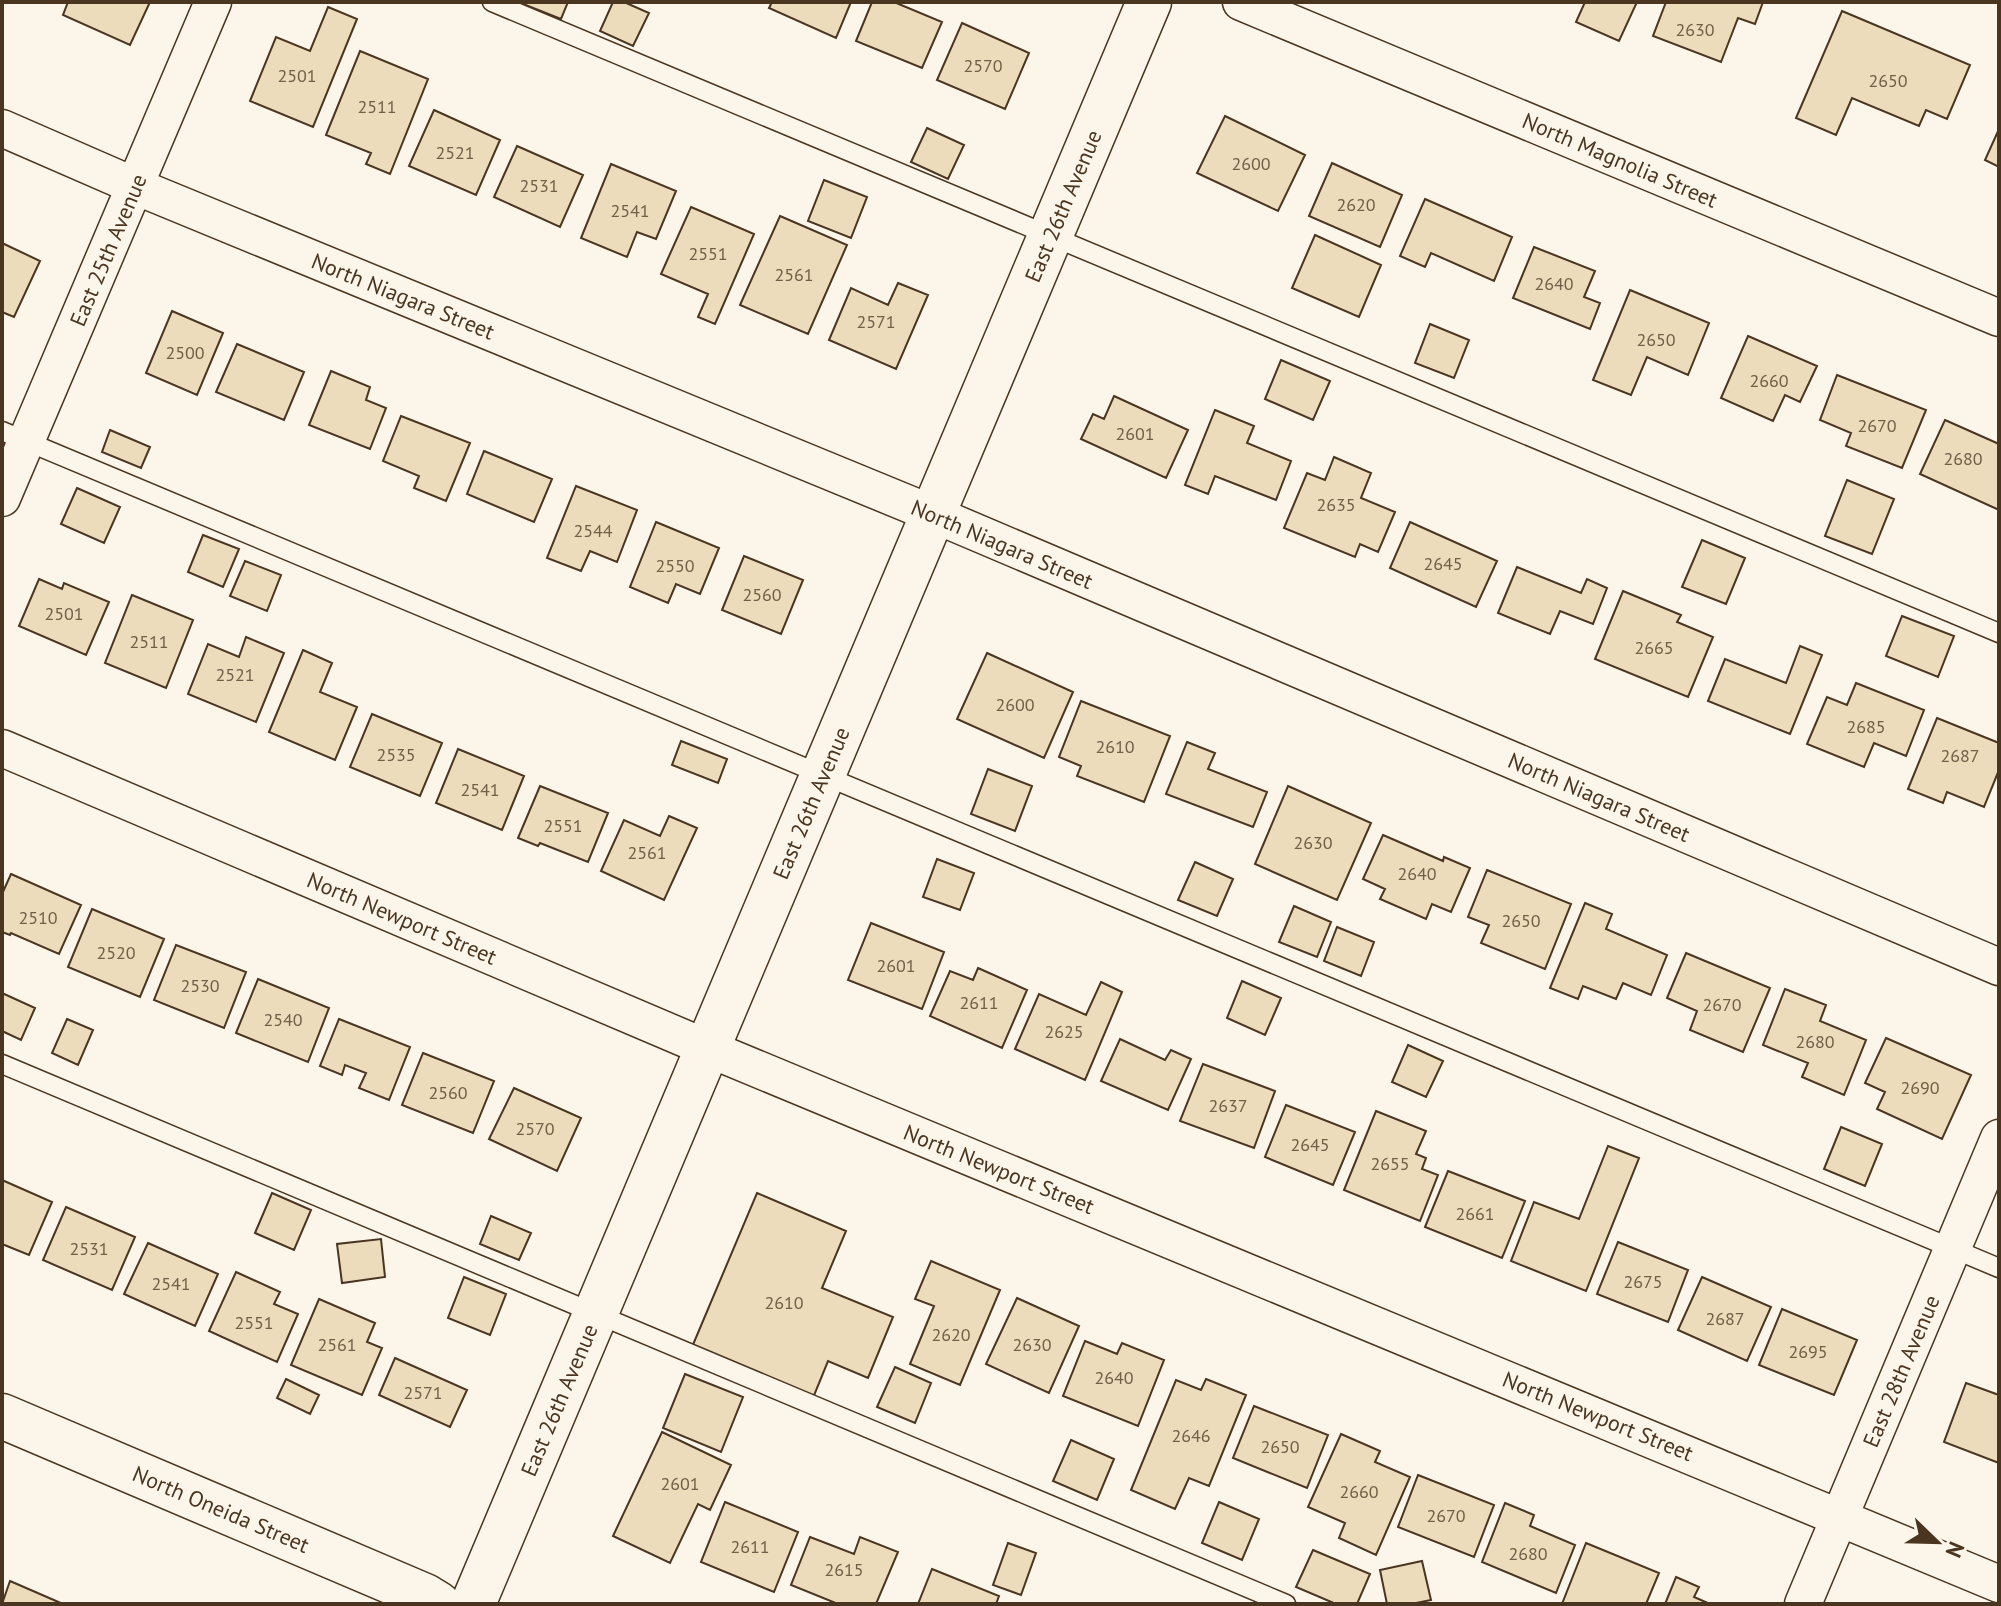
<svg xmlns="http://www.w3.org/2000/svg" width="2001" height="1606" font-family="'PT Sans',sans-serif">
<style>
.building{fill:#ecdcbc;stroke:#4a3520;stroke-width:2}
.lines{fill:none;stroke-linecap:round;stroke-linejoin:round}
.service-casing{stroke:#4a3520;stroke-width:21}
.minor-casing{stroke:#4a3520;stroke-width:39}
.tertiary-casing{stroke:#4a3520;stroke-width:47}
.service{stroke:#fbf6e9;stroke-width:18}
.minor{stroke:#fbf6e9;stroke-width:36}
.tertiary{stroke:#fbf6e9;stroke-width:44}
.labels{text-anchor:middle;stroke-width:6;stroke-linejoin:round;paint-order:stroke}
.number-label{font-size:18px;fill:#725f47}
.street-label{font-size:22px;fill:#4a3520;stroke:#fbf6e9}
</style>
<rect width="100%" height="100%" fill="#fbf6e9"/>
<path class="building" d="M68 2H150L130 45 63 15Z
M524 2H568L561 19 523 4Z
M613 2H624L649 13 633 46 600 31Z
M772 2H851L836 38 769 8Z
M872 2H894L942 22 922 68 856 41Z
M1585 2H1637L1619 41 1576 22Z
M1666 2H1763L1755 24 1738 18 1721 62 1653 36Z
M328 7 357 19 313 127 250 101 276 37 310 51Z
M1842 11 1970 65 1947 119 1926 110 1919 126 1852 98 1836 135 1796 118Z
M962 23 1029 53 1005 109 937 80Z
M360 51 428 79 390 174 366 164 371 153 326 135Z
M434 110 500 140 476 195 409 166Z
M1225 116 1305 155 1278 211 1197 173Z
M927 128 964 145 948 179 911 162Z
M1999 129V167L1985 160Z
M517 146 583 175 560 227 494 197Z
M1332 163 1402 195 1380 247 1309 216Z
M611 164 676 191 656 239 637 232 627 257 581 238Z
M824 180 867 197 851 238 808 221Z
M1425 199 1512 237 1494 281 1431 253 1425 267 1400 256Z
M691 207 754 234 715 324 698 317 708 294 661 274Z
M780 216 847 245 808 334 740 305Z
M1315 235 1381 265 1359 317 1292 288Z
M2 243 40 261 14 317 2 312Z
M1534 247 1595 271 1584 297 1600 303 1590 329 1513 298Z
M898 283 928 295 896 369 829 340 851 288 888 305Z
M1630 290 1709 323 1688 375 1647 357 1631 395 1593 380Z
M172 311 223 333 197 395 146 373Z
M1430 324 1469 340 1454 378 1415 363Z
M1748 336 1817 366 1800 402 1785 395 1773 421 1721 398Z
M237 344 304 372 284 420 216 392Z
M1281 360 1330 381 1313 420 1265 399Z
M331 371 370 387 366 400 386 408 370 449 309 425Z
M1837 375 1926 410 1902 468 1846 446 1851 433 1820 420Z
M1114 396 1188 430 1166 478 1081 439 1093 414 1104 419Z
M1215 410 1254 426 1247 443 1291 461 1276 500 1215 476 1208 494 1185 485Z
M401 416 470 443 446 501 414 488 419 476 383 461Z
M1945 420 1999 444V510L1920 474Z
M110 430 150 447 141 468 102 452Z
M484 451 552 479 534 522 467 494Z
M1334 457 1371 473 1361 498 1395 512 1378 552 1360 544 1355 557 1284 528 1307 473 1325 480Z
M1847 480 1894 499 1872 554 1825 536Z
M576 486 637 510 617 562 590 551 581 571 547 558Z
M77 488 120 507 104 543 61 524Z
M656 522 719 548 700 594 676 584 668 603 630 587Z
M1410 522 1497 561 1476 607 1390 568Z
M203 535 239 549 223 587 188 572Z
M1702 540 1745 558 1726 604 1682 587Z
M744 556 803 580 781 634 722 610Z
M245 561 281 575 267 611 230 596Z
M1517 567 1581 593 1587 579 1607 588 1593 624 1560 611 1550 634 1498 613Z
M39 579 62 589 64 583 109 602 86 655 19 626Z
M1623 591 1681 615 1677 622 1713 637 1688 697 1595 659Z
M132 595 193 620 166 688 105 663Z
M1902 616 1954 636 1938 677 1886 656Z
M246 637 284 653 256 722 188 694 208 644 239 657Z
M1800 646 1822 655 1790 734 1708 701 1725 659 1786 683Z
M303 650 332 663 320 692 357 707 335 760 269 732Z
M987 653 1073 692 1044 758 957 719Z
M1856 683 1924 710 1906 756 1874 743 1864 767 1807 744 1827 697 1847 705Z
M1081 701 1170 736 1144 802 1077 776 1081 766 1059 757Z
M372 714 442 743 420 796 350 767Z
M1937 718 1999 743V770L1984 807 1947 792 1943 803 1908 789Z
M681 741 727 759 718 783 672 765Z
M1187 742 1215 753 1208 769 1267 792 1253 827 1166 794Z
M458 749 524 776 502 830 436 803Z
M988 769 1032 786 1015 831 971 814Z
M540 786 608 813 588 862 540 843 538 846 518 838Z
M1288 786 1371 823 1337 900 1255 864Z
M669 816 697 828 664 900 601 871 624 820 660 836Z
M1383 835 1443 861 1444 857 1470 868 1451 912 1432 904 1426 919 1380 899 1385 889 1363 879Z
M937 859 974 873 960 910 923 897Z
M1195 862 1233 879 1217 916 1178 900Z
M1487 870 1571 904 1545 969 1481 943 1489 925 1468 917Z
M11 874 81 905 59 954 11 933 10 935 2 932V894Z
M1585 903 1612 914 1606 929 1667 955 1651 995 1623 983 1616 999 1583 986 1578 999 1550 988Z
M1294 906 1331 922 1317 957 1279 942Z
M92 909 164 939 140 997 68 967Z
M871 923 944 952 922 1009 848 980Z
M1337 927 1374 942 1361 976 1324 961Z
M176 945 246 972 224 1028 154 1000Z
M1686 953 1770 988 1743 1052 1690 1030 1697 1011 1667 998Z
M978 968 1027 990 1002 1048 930 1016 950 971 973 980Z
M258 979 329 1008 308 1062 236 1033Z
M1242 981 1281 998 1265 1035 1227 1018Z
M1101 982 1122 992 1085 1080 1015 1049 1039 994 1086 1015Z
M1785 989 1826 1005 1820 1021 1866 1040 1844 1095 1802 1077 1808 1063 1763 1045Z
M2 993 35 1008 21 1040 2 1031Z
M67 1019 93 1030 78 1065 52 1053Z
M339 1019 410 1047 389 1100 359 1088 366 1073 345 1065 342 1075 320 1066Z
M1886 1038 1971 1075 1942 1139 1877 1109 1885 1092 1865 1083Z
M1120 1039 1165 1060 1171 1050 1191 1059 1168 1110 1101 1081Z
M1408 1045 1443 1061 1426 1097 1392 1082Z
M423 1053 494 1081 473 1133 402 1105Z
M1203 1064 1275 1091 1254 1148 1180 1121Z
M514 1088 581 1118 557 1171 489 1139Z
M1286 1105 1355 1132 1333 1185 1265 1157Z
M1376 1111 1426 1131 1416 1154 1426 1158 1422 1169 1438 1175 1420 1221 1344 1190Z
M1841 1127 1882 1144 1865 1186 1824 1169Z
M1608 1146 1639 1158 1586 1291 1511 1261 1534 1202 1579 1219Z
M1448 1171 1525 1201 1502 1258 1425 1227Z
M2 1180 52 1202 29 1255 2 1244Z
M272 1193 311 1210 294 1250 255 1233Z
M757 1193 846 1231 822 1288 893 1317 868 1378 828 1361 813 1398 692 1347Z
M66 1207 135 1237 112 1290 43 1260Z
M491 1216 531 1233 519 1260 480 1244Z
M381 1239 385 1277 342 1283 337 1244Z
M1618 1242 1688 1270 1668 1322 1597 1294Z
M148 1243 218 1274 195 1326 124 1294Z
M931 1261 1000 1290 960 1385 910 1364 934 1306 915 1299Z
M236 1272 280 1292 274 1304 298 1314 277 1362 209 1331Z
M464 1277 506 1294 490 1335 448 1318Z
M1702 1277 1771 1307 1747 1361 1678 1330Z
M1017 1298 1079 1326 1049 1393 986 1364Z
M319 1299 375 1323 367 1342 382 1348 362 1395 291 1365Z
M1782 1309 1857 1340 1834 1395 1759 1365Z
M1085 1341 1117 1354 1122 1343 1164 1360 1138 1426 1063 1396Z
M395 1358 467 1390 450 1427 379 1395Z
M895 1367 931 1383 915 1423 877 1407Z
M685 1374 743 1397 721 1452 663 1428Z
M286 1379 319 1395 310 1414 277 1398Z
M1206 1379 1246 1395 1209 1486 1189 1478 1175 1509 1131 1490 1176 1380 1201 1390Z
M1966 1383 1999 1395V1463L1944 1442Z
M1254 1406 1328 1435 1307 1488 1233 1458Z
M662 1432 731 1465 710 1510 698 1504 670 1563 613 1536Z
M1341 1434 1380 1451 1375 1462 1410 1477 1376 1555 1339 1538 1345 1523 1308 1507Z
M1071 1440 1114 1459 1097 1500 1053 1481Z
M1418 1475 1494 1505 1474 1557 1398 1527Z
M725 1502 798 1532 774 1592 701 1562Z
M1219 1502 1259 1519 1242 1560 1202 1543Z
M1505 1503 1534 1515 1530 1526 1575 1545 1556 1593 1482 1562Z
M810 1537 854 1554 860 1537 898 1552 876 1604H838L791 1585Z
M1008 1543 1036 1553 1021 1595 993 1585Z
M1586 1543 1659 1573 1646 1604H1562Z
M1313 1550 1370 1574 1357 1604H1336L1296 1587Z
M1422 1561 1431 1600 1411 1604H1387L1380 1570Z
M932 1569 999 1596 996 1604H918Z
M1676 1577 1699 1587 1694 1597 1710 1604H1665Z
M10 1581 63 1604H2Z"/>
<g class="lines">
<defs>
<path id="service" d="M492 2 1999 633
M2 431 1999 1268
M2 1064 1286 1604"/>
<path id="minor" d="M1241 2 1999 318
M2 128 135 186 933 514 1999 967
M2 498 213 2
M2 748 707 1048 1999 1584
M1803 1604 1999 1138"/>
<path id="tertiary" d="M2 1416 425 1596 438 1604
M473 1604 1149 2"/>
</defs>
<use href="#service" class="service-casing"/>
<use href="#minor" class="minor-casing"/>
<use href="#tertiary" class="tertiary-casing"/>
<use href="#service" class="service"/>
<use href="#minor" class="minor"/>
<use href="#tertiary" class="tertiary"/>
</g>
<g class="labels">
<g class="number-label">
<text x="1695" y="36">2630</text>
<text x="983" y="72">2570</text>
<text x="297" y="82">2501</text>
<text x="1888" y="87">2650</text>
<text x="377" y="113">2511</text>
<text x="455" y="159">2521</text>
<text x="1251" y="170">2600</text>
<text x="539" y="192">2531</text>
<text x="1356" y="211">2620</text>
<text x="630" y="217">2541</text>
<text x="708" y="260">2551</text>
<text x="794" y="281">2561</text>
<text x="1554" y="290">2640</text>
<text x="876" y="328">2571</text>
<text x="1656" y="346">2650</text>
<text x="185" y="359">2500</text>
<text x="1769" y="387">2660</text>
<text x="1877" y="432">2670</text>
<text x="1135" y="440">2601</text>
<text x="1963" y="465">2680</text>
<text x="1336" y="511">2635</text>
<text x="593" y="537">2544</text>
<text x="1443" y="570">2645</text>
<text x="675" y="572">2550</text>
<text x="762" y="601">2560</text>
<text x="64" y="620">2501</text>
<text x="149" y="648">2511</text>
<text x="1654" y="654">2665</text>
<text x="235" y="681">2521</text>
<text x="1015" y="711">2600</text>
<text x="1866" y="733">2685</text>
<text x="1115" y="753">2610</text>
<text x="396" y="761">2535</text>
<text x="1960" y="762">2687</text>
<text x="480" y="796">2541</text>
<text x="563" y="832">2551</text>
<text x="1313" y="849">2630</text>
<text x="647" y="859">2561</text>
<text x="1417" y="880">2640</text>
<text x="38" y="924">2510</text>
<text x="1521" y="927">2650</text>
<text x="116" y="959">2520</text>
<text x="896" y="972">2601</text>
<text x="200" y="992">2530</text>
<text x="979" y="1009">2611</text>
<text x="1722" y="1011">2670</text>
<text x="283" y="1026">2540</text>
<text x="1064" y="1038">2625</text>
<text x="1815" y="1048">2680</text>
<text x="1920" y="1094">2690</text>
<text x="448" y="1099">2560</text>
<text x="1228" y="1112">2637</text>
<text x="535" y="1135">2570</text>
<text x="1310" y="1151">2645</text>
<text x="1390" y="1170">2655</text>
<text x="1475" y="1220">2661</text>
<text x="89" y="1255">2531</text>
<text x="1643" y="1288">2675</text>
<text x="171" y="1290">2541</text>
<text x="784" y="1309">2610</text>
<text x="1725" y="1325">2687</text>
<text x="254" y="1329">2551</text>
<text x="951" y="1341">2620</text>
<text x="337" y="1351">2561</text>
<text x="1032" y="1351">2630</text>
<text x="1808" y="1358">2695</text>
<text x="1114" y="1384">2640</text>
<text x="423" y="1399">2571</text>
<text x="1191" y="1442">2646</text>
<text x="1280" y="1453">2650</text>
<text x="680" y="1490">2601</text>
<text x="1359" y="1498">2660</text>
<text x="1446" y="1522">2670</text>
<text x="750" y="1553">2611</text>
<text x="1528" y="1560">2680</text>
<text x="844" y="1576">2615</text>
</g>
<g class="street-label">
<text transform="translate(1620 160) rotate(23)" y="8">North Magnolia Street</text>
<text transform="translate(1063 206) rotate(-67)" y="8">East 26th Avenue</text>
<text transform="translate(108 250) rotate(-67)" y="8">East 25th Avenue</text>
<text transform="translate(403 296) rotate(22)" y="8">North Niagara Street</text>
<text transform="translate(1002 544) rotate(23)" y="8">North Niagara Street</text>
<text transform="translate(1599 797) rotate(23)" y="8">North Niagara Street</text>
<text transform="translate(811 803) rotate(-67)" y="8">East 26th Avenue</text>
<text transform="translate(402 918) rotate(23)" y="8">North Newport Street</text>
<text transform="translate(999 1169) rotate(22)" y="8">North Newport Street</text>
<text transform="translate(1901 1371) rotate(-67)" y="8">East 28th Avenue</text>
<text transform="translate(559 1400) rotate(-67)" y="8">East 26th Avenue</text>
<text transform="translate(1598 1416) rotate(22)" y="8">North Newport Street</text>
<text transform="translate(221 1509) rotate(23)" y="8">North Oneida Street</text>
</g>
</g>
<rect width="2001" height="1606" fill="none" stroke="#4a3520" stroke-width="8"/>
<g transform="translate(1937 1542) rotate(113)" stroke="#fbf6e9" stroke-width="6" paint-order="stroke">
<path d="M0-6L14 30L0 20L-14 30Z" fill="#4a3520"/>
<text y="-12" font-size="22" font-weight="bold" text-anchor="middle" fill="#4a3520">N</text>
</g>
</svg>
